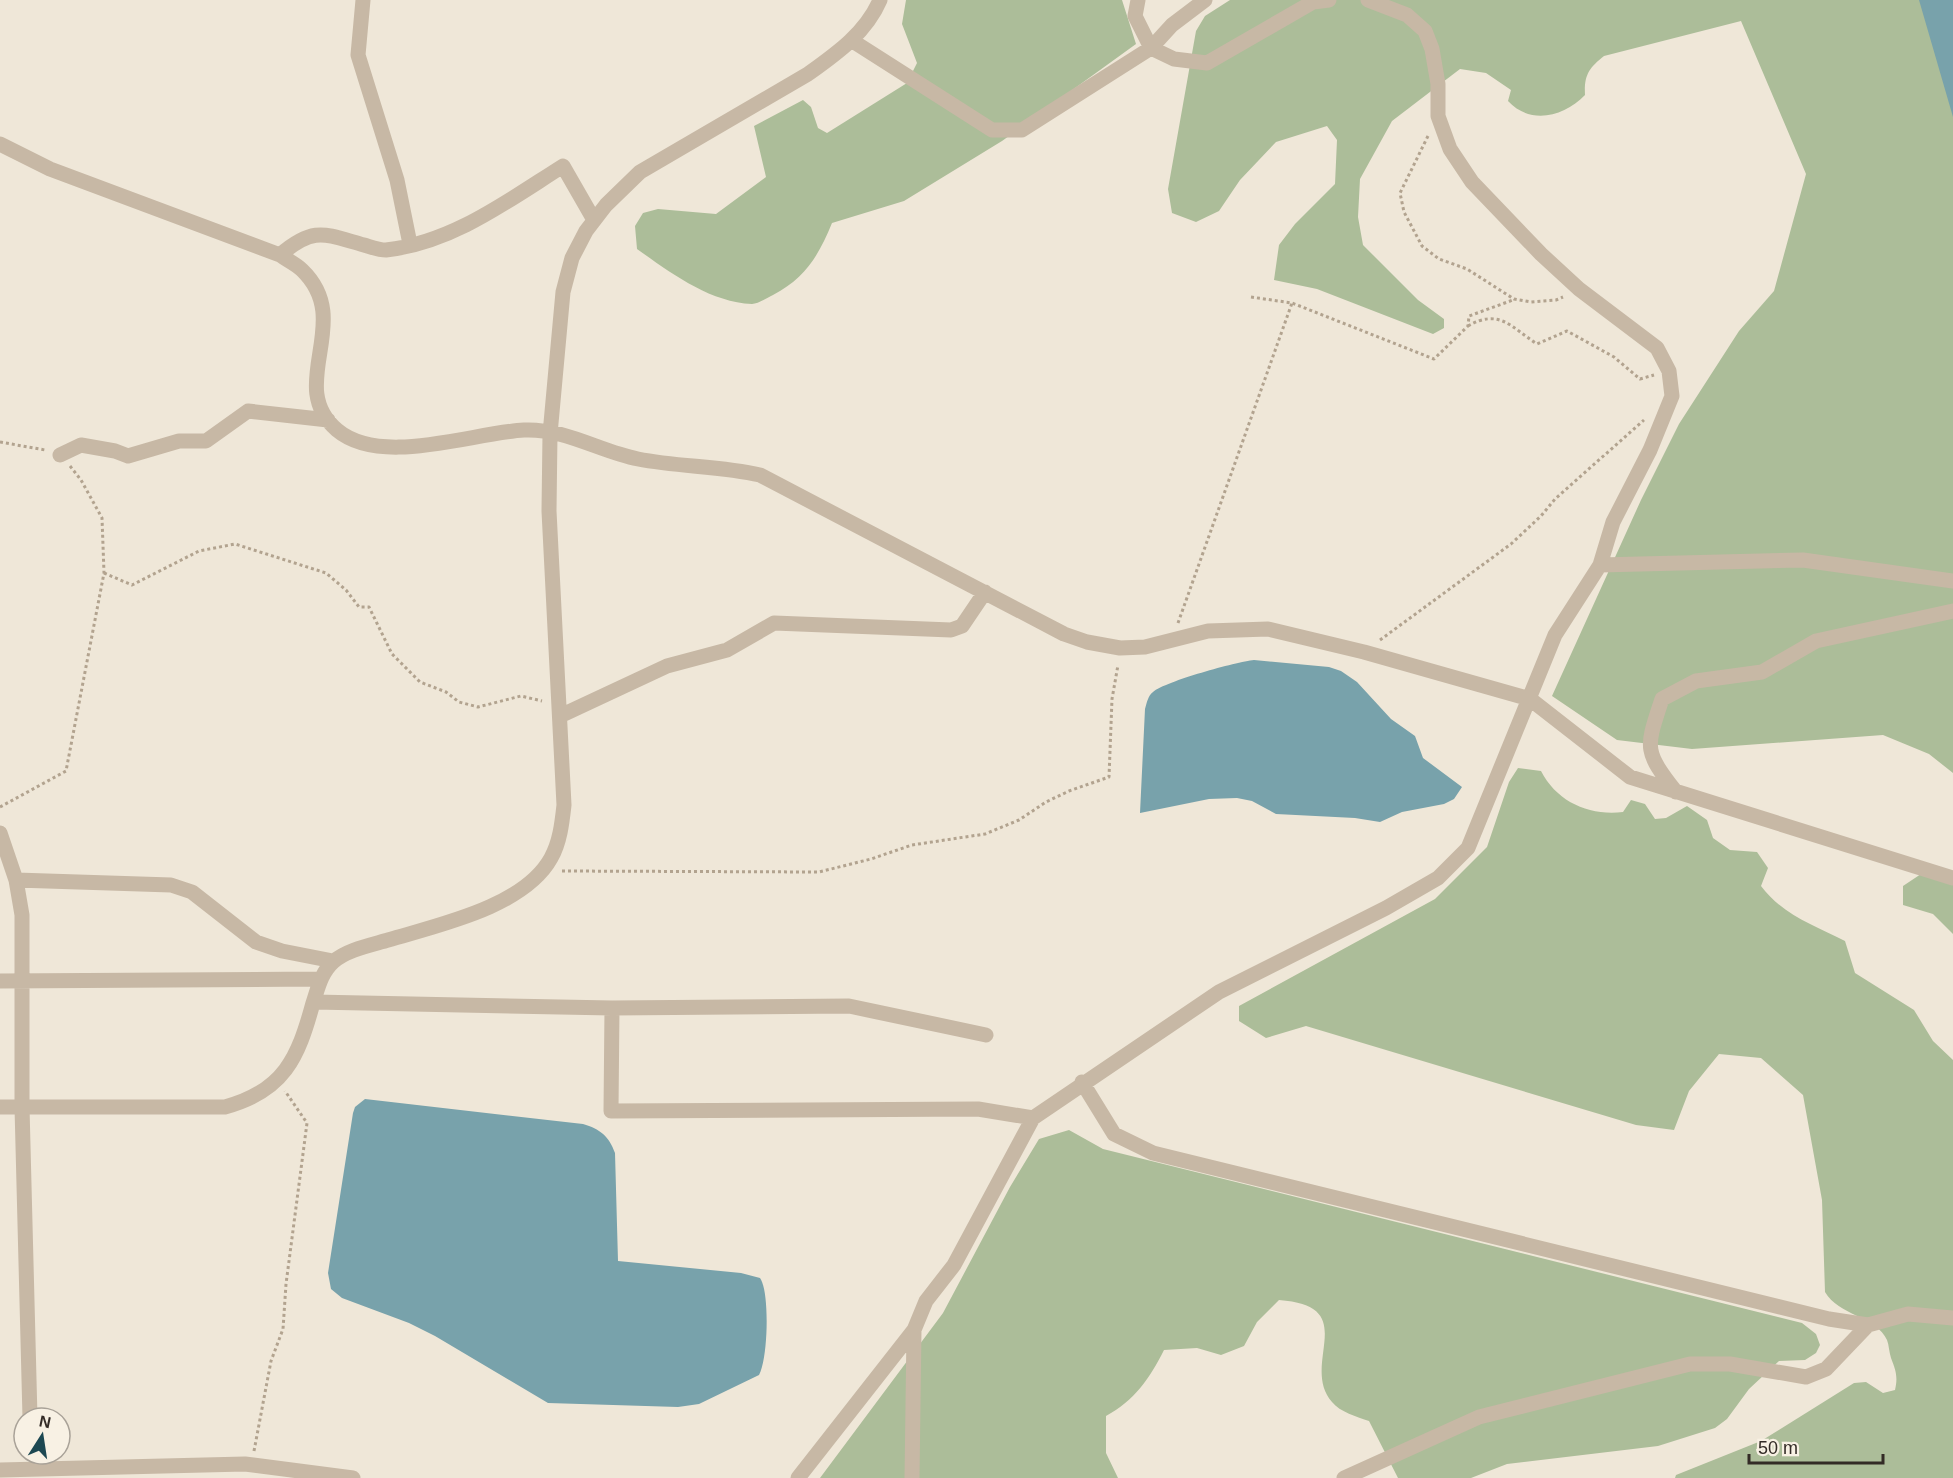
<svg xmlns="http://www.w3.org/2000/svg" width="1953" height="1478" font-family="Helvetica,sans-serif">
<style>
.green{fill:#acbd99}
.water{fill:#78a2ab}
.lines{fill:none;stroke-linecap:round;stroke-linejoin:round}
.path{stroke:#b2a38f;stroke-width:3;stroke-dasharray:3 3;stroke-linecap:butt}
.minor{stroke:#c7b8a5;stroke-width:15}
</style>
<rect width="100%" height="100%" fill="#efe7d8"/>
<path class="green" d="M906 0H1122L1136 44 1002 141 904 201 832 223C818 257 805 278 773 295 767 298 758 304 752 304 709 302 671 273 637 249L635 226 643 213 658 209 716 214 766 177 754 126 803 100 811 107 818 128 827 133 907 83 917 63 902 24Z
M1230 0H1953V773L1929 754 1883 735 1692 749 1617 740 1552 696 1641 500 1679 424 1739 331 1774 291 1806 174 1741 21 1604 56C1589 68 1584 75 1585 95 1564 117 1530 125 1508 101L1511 90 1486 73 1460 69 1392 121 1360 179 1358 217 1363 245 1418 300 1444 319V328L1433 334 1317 289 1274 280 1279 245 1295 224 1335 184 1337 140 1327 126 1276 142 1240 180 1219 211 1196 222 1172 213 1168 189 1196 31 1205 16Z
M1518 768 1541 771C1557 802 1589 816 1623 812L1631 800 1645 804 1655 819 1666 818 1687 806 1707 820 1713 838 1730 850 1757 852 1768 868 1761 886C1783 915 1813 925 1845 941L1855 973 1914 1010 1933 1041 1953 1060V1478H1675L1676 1475 1761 1441 1854 1383 1866 1382 1883 1393 1895 1390C1898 1377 1896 1371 1891 1358 1889 1352 1889 1345 1887 1340 1877 1317 1838 1315 1825 1292L1822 1200 1803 1095 1761 1058 1719 1054 1689 1091 1674 1130 1636 1125 1306 1026 1266 1038 1239 1021V1006L1435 899 1487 847 1509 782Z
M1933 866 1953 873V934L1933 914 1903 905V886Z
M1069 1130 1103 1149 1802 1323 1816 1334 1820 1345 1816 1353 1805 1360 1779 1361 1749 1389 1727 1419 1715 1428 1658 1446 1507 1464 1471 1478H1398L1369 1421C1357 1417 1340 1412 1332 1402 1299 1364 1363 1306 1279 1300L1257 1322 1244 1346 1221 1355 1197 1348 1164 1350C1150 1378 1134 1401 1106 1416V1453L1118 1478H820L943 1313 1010 1187 1039 1139Z"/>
<path class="water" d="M1919 0H1953V117Z
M1254 660 1329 667 1341 671 1357 682 1391 719 1415 736 1423 758 1462 787 1454 799 1444 804 1402 812 1380 822 1355 818 1276 814 1252 801 1237 798 1209 799 1140 813 1145 709C1147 702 1148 696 1153 692 1166 681 1236 662 1254 660Z
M365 1099 583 1124C600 1129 609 1136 615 1153L618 1261 741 1273 760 1278C770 1292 768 1359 759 1375L699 1404 678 1407 548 1403 435 1336 409 1323 342 1298 331 1289 328 1273 353 1113 355 1107Z"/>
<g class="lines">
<path class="path" d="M1428 136 1400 193 1404 212 1422 246 1439 259 1467 269 1514 299 1531 302 1556 300 1563 297
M1251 297 1292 303 1434 359 1468 326 1469 316 1513 300
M1468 326C1499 308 1511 327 1537 344L1567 331 1614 357 1640 379 1654 375
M0 442 45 450
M104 573 132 585 199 551 235 544 326 573 346 590 359 607H369L392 654 420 682 446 692 459 702 478 707 521 696 542 701
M1178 623 1292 303
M1380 640 1511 544 1541 516 1555 499 1644 420
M0 807 66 771 104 573 102 518 81 480 70 466
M562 871 819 872 871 859 912 845 985 834 1019 820 1046 802 1069 791 1109 777 1112 699 1118 665
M254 1451 271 1361 283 1329 286 1284 307 1123 285 1091"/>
<path class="minor" d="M363 0 358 55 397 180 410 244
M1138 0 1135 16 1151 48 1174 59 1207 63 1313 2 1329 0
M851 40 992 130H1022L1151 48 1172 25 1205 0
M0 144 50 169 280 255C287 260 296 264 302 270 356 322 284 385 337 430 381 467 471 433 524 430 564 428 601 452 638 459 679 467 720 466 760 475L1064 634 1087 642 1120 648 1145 647 1208 631 1268 629 1364 652 1530 699 1630 777 1953 878
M280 255C314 226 324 234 364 245 371 247 379 250 386 250 452 243 509 200 563 166L594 220
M60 455 81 445 115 451 128 456 179 441H206L248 411 328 420
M1600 565 1803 560 1953 581
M560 716 667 666 727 650 774 623 951 630 962 626 985 592
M1676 792C1643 750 1646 748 1662 699L1696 681 1762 672 1816 641 1953 611
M0 833 16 880 22 915V1107L30 1418
M16 880 171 885 192 892 256 942 282 951 333 961
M0 981 320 979
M314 1002 612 1008 849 1006 986 1035
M612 1008 611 1111 978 1109 1033 1118
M1082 1082 1114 1134 1153 1153 1829 1319 1868 1325 1908 1314 1953 1318
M0 1107H225C284 1091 298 1058 313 1003 318 988 321 973 333 962 346 950 371 945 388 940 438 925 524 907 551 858 560 842 562 823 564 805L549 511 550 434 563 292 572 258 586 231 606 205 640 172 808 74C836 54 866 33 880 0
M0 1470 245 1464 353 1478
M798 1478 914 1330 926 1301 954 1265 1033 1118 1219 992 1386 908 1438 878 1468 848 1555 635 1600 565 1613 522 1650 450 1672 396 1669 371 1657 348 1579 289 1541 254 1472 182 1450 149 1438 116V84L1432 49 1425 31 1407 15 1368 0
M912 1478 914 1330
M1344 1478 1479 1417 1690 1364H1730L1806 1377 1826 1369 1868 1325"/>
</g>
<g transform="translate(42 1436) rotate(12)"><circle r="28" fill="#f8f1e4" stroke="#a9a298" stroke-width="1.5"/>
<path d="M0-4.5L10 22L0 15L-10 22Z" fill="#1d4852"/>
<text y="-9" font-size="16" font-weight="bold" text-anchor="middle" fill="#332b26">N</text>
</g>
<path d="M1749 1454v9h134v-9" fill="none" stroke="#332b26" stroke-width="3"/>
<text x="1758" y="1454" font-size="18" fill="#332b26" stroke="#f8f1e4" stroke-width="4.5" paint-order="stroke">50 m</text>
</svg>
